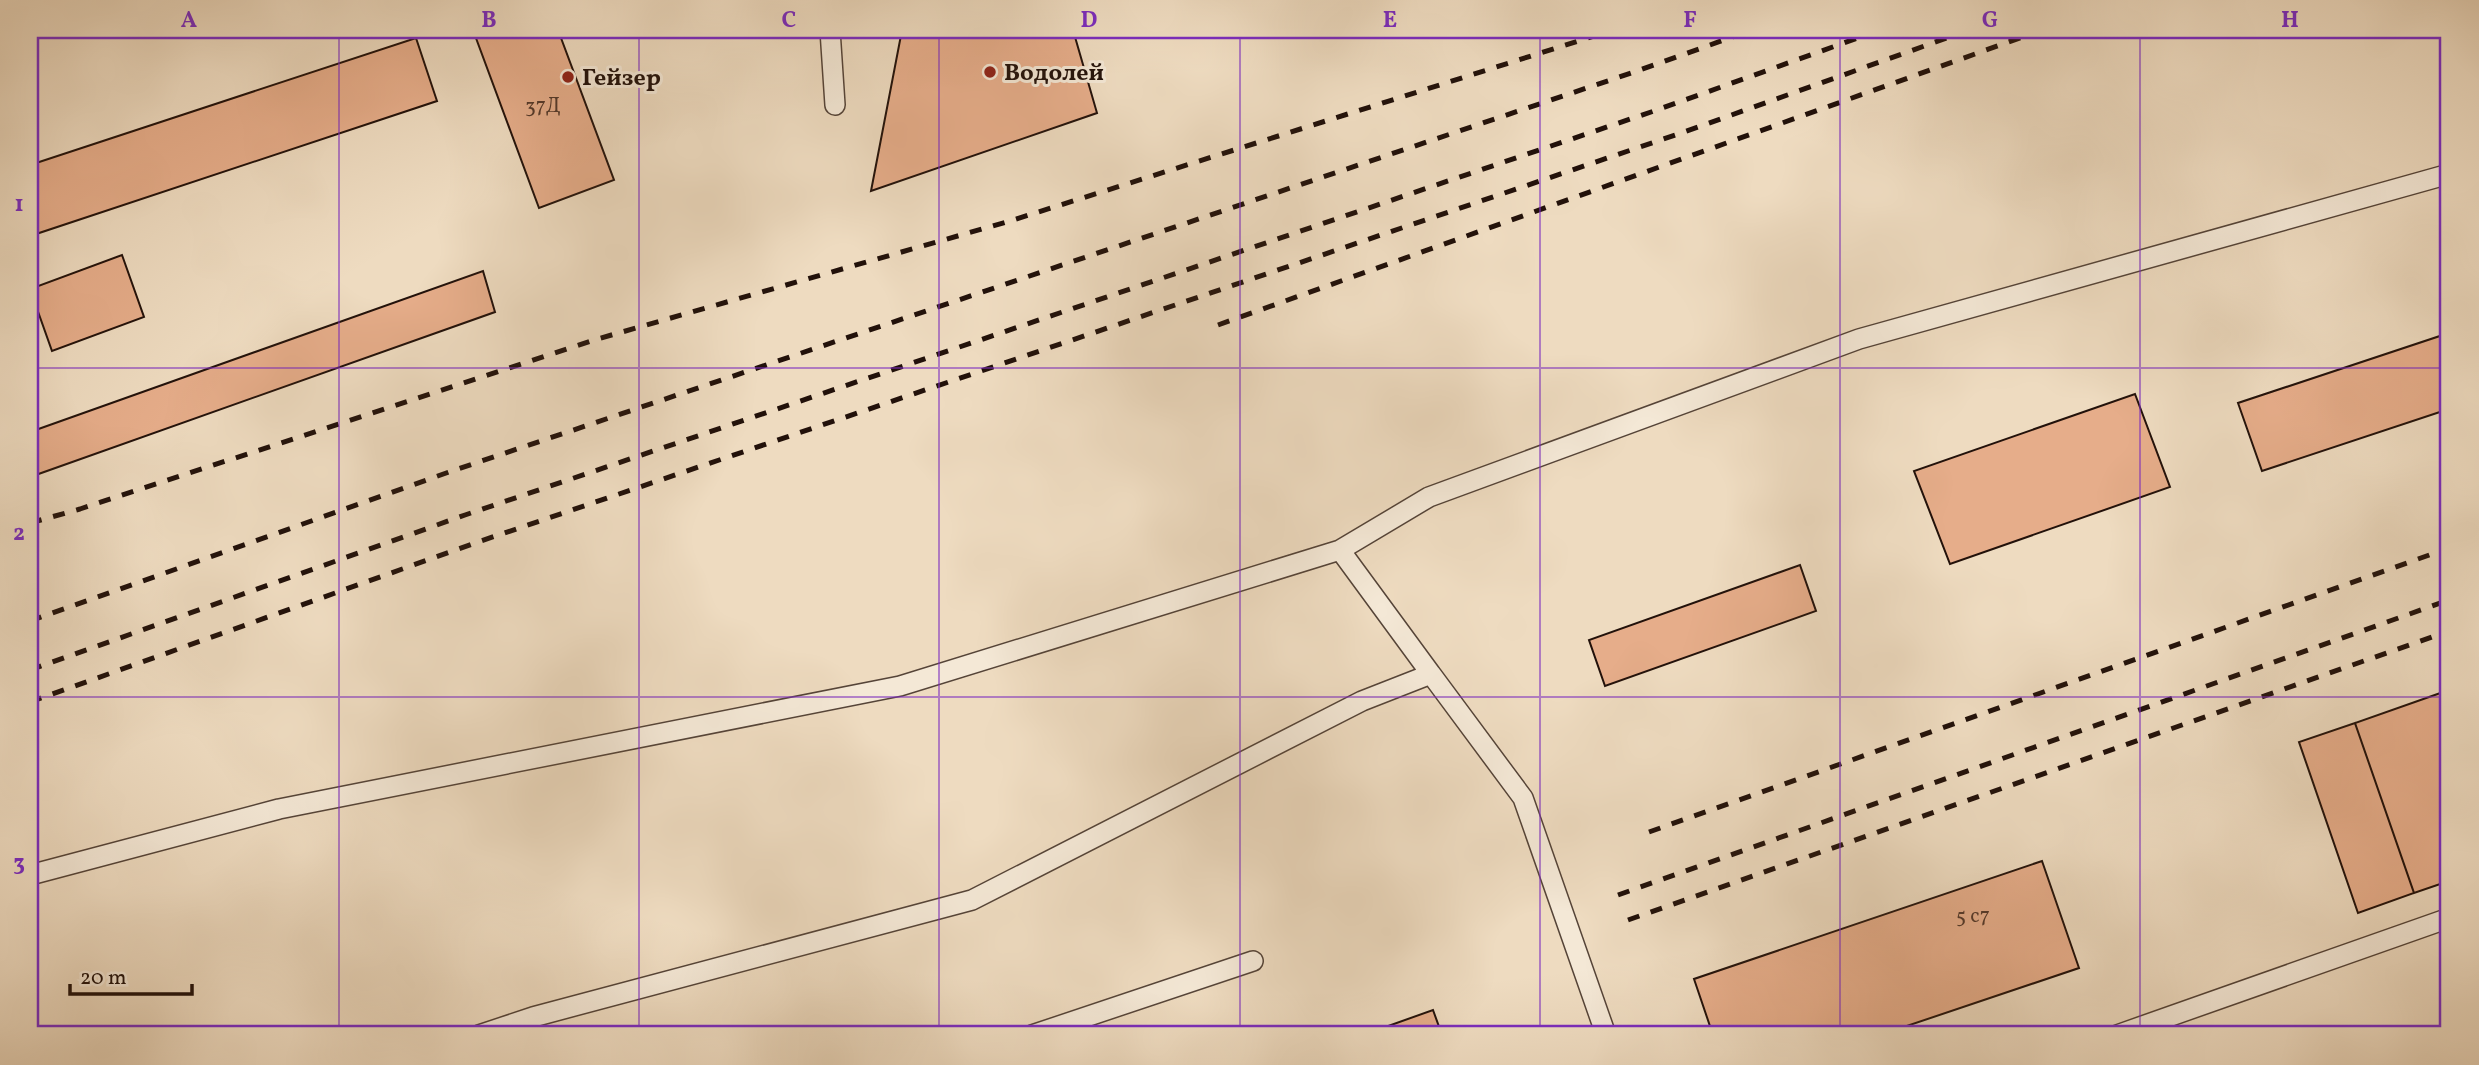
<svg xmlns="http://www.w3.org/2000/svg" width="2479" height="1065" font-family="Vollkorn,serif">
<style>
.building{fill:#e6ad8a;stroke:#22110a;stroke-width:2}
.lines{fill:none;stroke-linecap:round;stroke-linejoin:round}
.lane-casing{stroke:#554438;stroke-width:22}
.lane{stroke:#f4e8d6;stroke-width:19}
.rail{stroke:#22110a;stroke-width:5;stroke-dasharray:12 12;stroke-linecap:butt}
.grid{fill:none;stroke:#7b2cbf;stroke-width:2;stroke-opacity:0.55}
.poi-dot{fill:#8f2418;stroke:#f4e8d6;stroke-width:2.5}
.labels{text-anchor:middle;stroke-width:6;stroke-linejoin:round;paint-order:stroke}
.number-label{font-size:21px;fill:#53382a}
.poi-label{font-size:24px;font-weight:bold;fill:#22110a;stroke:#f4e8d6;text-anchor:start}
.neatline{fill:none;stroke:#7b2cbf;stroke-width:2.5}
.grid-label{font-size:23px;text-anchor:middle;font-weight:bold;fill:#7b2cbf}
</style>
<rect width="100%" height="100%" fill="#eedbc0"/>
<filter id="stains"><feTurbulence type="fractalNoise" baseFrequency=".00286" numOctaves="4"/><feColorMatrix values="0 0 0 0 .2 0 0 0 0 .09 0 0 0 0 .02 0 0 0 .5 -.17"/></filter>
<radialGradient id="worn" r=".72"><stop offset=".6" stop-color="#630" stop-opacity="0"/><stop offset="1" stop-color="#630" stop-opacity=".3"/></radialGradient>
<path class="building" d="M473 30H558L614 180 539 208Z
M902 30H1073L1097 113 871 191Z
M416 38 437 101 30 236V165Z
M122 255 144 317 52 351 30 289Z
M483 271 495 312 30 477V432Z
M2449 333V409L2262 471 2238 403Z
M2135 394 2170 487 1950 564 1914 471Z
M1800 565 1816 611 1605 686 1589 640Z
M2449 690V881L2414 893 2355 723Z
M2355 723 2414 893 2358 913 2299 742Z
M2042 861 2079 968 1880 1035H1713L1694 979Z
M1433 1010 1442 1035H1363Z"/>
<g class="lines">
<defs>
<path id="lane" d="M830 30 835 105
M1340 550 1431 674
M30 875 279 809 900 686 1340 550 1429 497 1859 339 2449 174
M479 1035 533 1017 972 900 1362 701 1431 674 1523 798 1606 1035
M1032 1035 1253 961
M2117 1035 2449 918"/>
</defs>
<use href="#lane" class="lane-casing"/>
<use href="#lane" class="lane"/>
<path class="rail" d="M1218 325 2042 30
M30 523 80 509 594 340 1010 221 1613 30
M30 621 449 472 1637 71 1752 30
M30 670 465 515 1654 111 1880 30
M30 702 475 543 1684 132 1969 30
M1649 832 2449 548
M1618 895 2449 600
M1628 920 2449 631"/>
</g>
<path class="grid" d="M339 30V1035M639 30V1035M939 30V1035M1240 30V1035M1540 30V1035M1840 30V1035M2140 30V1035M30 368H2449M30 697H2449"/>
<g class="poi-dot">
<circle cx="990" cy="72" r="7"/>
<circle cx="568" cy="77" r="7"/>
</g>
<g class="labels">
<g class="number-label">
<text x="543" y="112">37Д</text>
<text x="1973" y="922">5 с7</text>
</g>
<g class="poi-label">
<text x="1004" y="80">Водолей</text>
<text x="582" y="85">Гейзер</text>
</g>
</g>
<rect width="2479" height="1065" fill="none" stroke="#eedbc0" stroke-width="77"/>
<path d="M70 984v10h122v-10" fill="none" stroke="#22110a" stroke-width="3.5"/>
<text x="80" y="984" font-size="21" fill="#22110a" stroke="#f4e8d6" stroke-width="5" paint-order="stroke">20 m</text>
<rect x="38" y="38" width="2402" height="988" class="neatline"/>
<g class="grid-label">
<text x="189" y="27">A</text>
<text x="489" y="27">B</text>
<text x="789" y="27">C</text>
<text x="1089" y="27">D</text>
<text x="1390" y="27">E</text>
<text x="1690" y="27">F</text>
<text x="1990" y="27">G</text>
<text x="2290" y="27">H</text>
<text x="19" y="211">1</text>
<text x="19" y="540">2</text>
<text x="19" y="870">3</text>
</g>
<rect width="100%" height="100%" filter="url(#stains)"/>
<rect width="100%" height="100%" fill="url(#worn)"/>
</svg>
